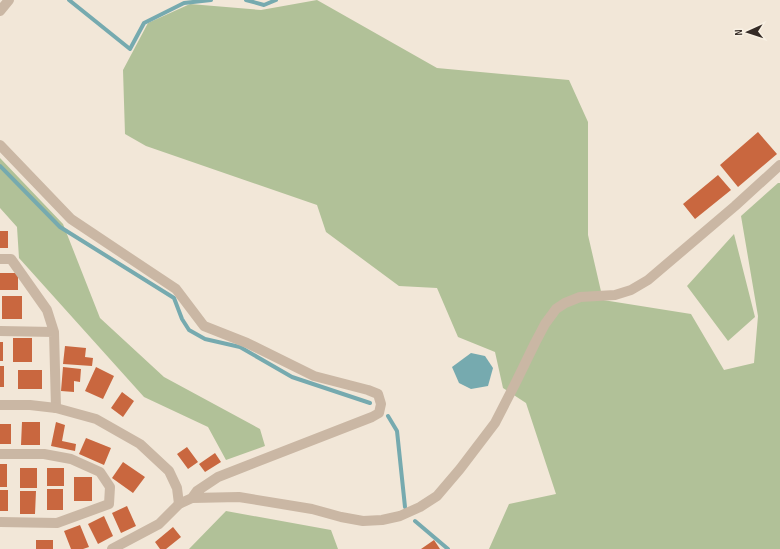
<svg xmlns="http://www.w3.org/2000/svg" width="780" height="549" font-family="'Sofia Sans Condensed',sans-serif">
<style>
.green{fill:#b1c198}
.water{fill:#76aaaf}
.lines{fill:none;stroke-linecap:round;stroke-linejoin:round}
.stream{stroke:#76aaaf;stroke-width:4}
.building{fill:#c9673f}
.minor{stroke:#cab7a4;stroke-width:10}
.tertiary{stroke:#cab7a4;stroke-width:10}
</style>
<rect width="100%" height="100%" fill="#f2e7d8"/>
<path class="green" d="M317 0 437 68 569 80 588 122V235L603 300 691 314 724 370 754 363 758 316 741 216 778 183H780V549H489L509 504 556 494 526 403 503 388 495 352 458 337 437 288 399 286 326 232 317 205 146 146 125 134 123 70 148 23 190 4 261 10Z
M0 158 63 224 100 318 164 377 260 429 265 446 226 460 208 427 144 397 19 258 17 227 0 208Z
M734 234 755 317 728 341 687 286Z
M226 511 331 530 338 549H189Z"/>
<path class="water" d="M471 353 485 356 493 368 488 386 471 389 459 383 452 367Z"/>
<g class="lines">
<path class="stream" d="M69 0 130 49 144 23 184 3 211 0
M246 0 264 5 276 0
M0 166 60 227 174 298 182 319 189 330 205 339 240 347 292 377 370 403
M388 416 397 431 405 507
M415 521 448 549"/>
</g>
<path class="building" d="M758 132 777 154 738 187 720 165Z
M718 175 731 190 695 219 683 204Z
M0 231H8V248H0Z
M0 273H18V290H0Z
M2 296H22V319H2Z
M13 338H32V362H13Z
M0 342H3V361H0Z
M65 346 86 348 85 357 93 358 92 366 63 364Z
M0 366H4V387H0Z
M63 367 81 369 80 382 74 381V392L61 391Z
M96 367 114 376 103 399 85 391Z
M18 370H42V389H18Z
M122 392 134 401 123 417 111 408Z
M22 422H40V445H21Z
M56 422 65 425 62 441 76 444 75 451 51 446Z
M0 424H11V444H0Z
M86 438 111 448 104 465 79 454Z
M187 447 198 462 188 469 177 454Z
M215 453 221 462 205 472 199 464Z
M123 462 145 477 133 493 112 478Z
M0 464H7V487H0Z
M20 468H37V488H20Z
M47 468H64V486H47Z
M74 477H92V501H74Z
M47 489H63V510H47Z
M0 490H8V511H0Z
M20 491H36L35 514H20Z
M127 506 136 526 121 533 112 513Z
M104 516 113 536 98 544 88 524Z
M80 525 89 547 83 549H71L64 531Z
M173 527 181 537 166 549H160L155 542Z
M36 540H53V549H36Z
M434 540 440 549H421Z"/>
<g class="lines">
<path class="minor" d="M0 11 9 0
M0 145 71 219 176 289 204 326 247 343 314 376 368 390 378 394 381 404 379 413 372 417 218 477 197 491 192 498
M0 259H11L47 310 54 332 56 408
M0 331 54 332
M0 454H44L71 459 100 472 110 487 109 504 57 523 0 522
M112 549 159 524 179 504 192 498 239 497 312 509 341 517 363 521 382 520 400 516 420 507 437 496 460 469 495 423 516 382 535 343 545 324 556 309 565 303 580 297 615 295 631 290 648 280 735 206 780 165"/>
<path class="tertiary" d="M0 405H30L56 408 96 419 140 444 169 471 177 488 179 504"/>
</g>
<g transform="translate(748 32) rotate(267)" stroke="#f9f1e4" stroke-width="3" paint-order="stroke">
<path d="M0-3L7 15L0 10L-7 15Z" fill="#352b26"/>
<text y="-6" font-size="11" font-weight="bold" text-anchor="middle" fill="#352b26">N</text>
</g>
</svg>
